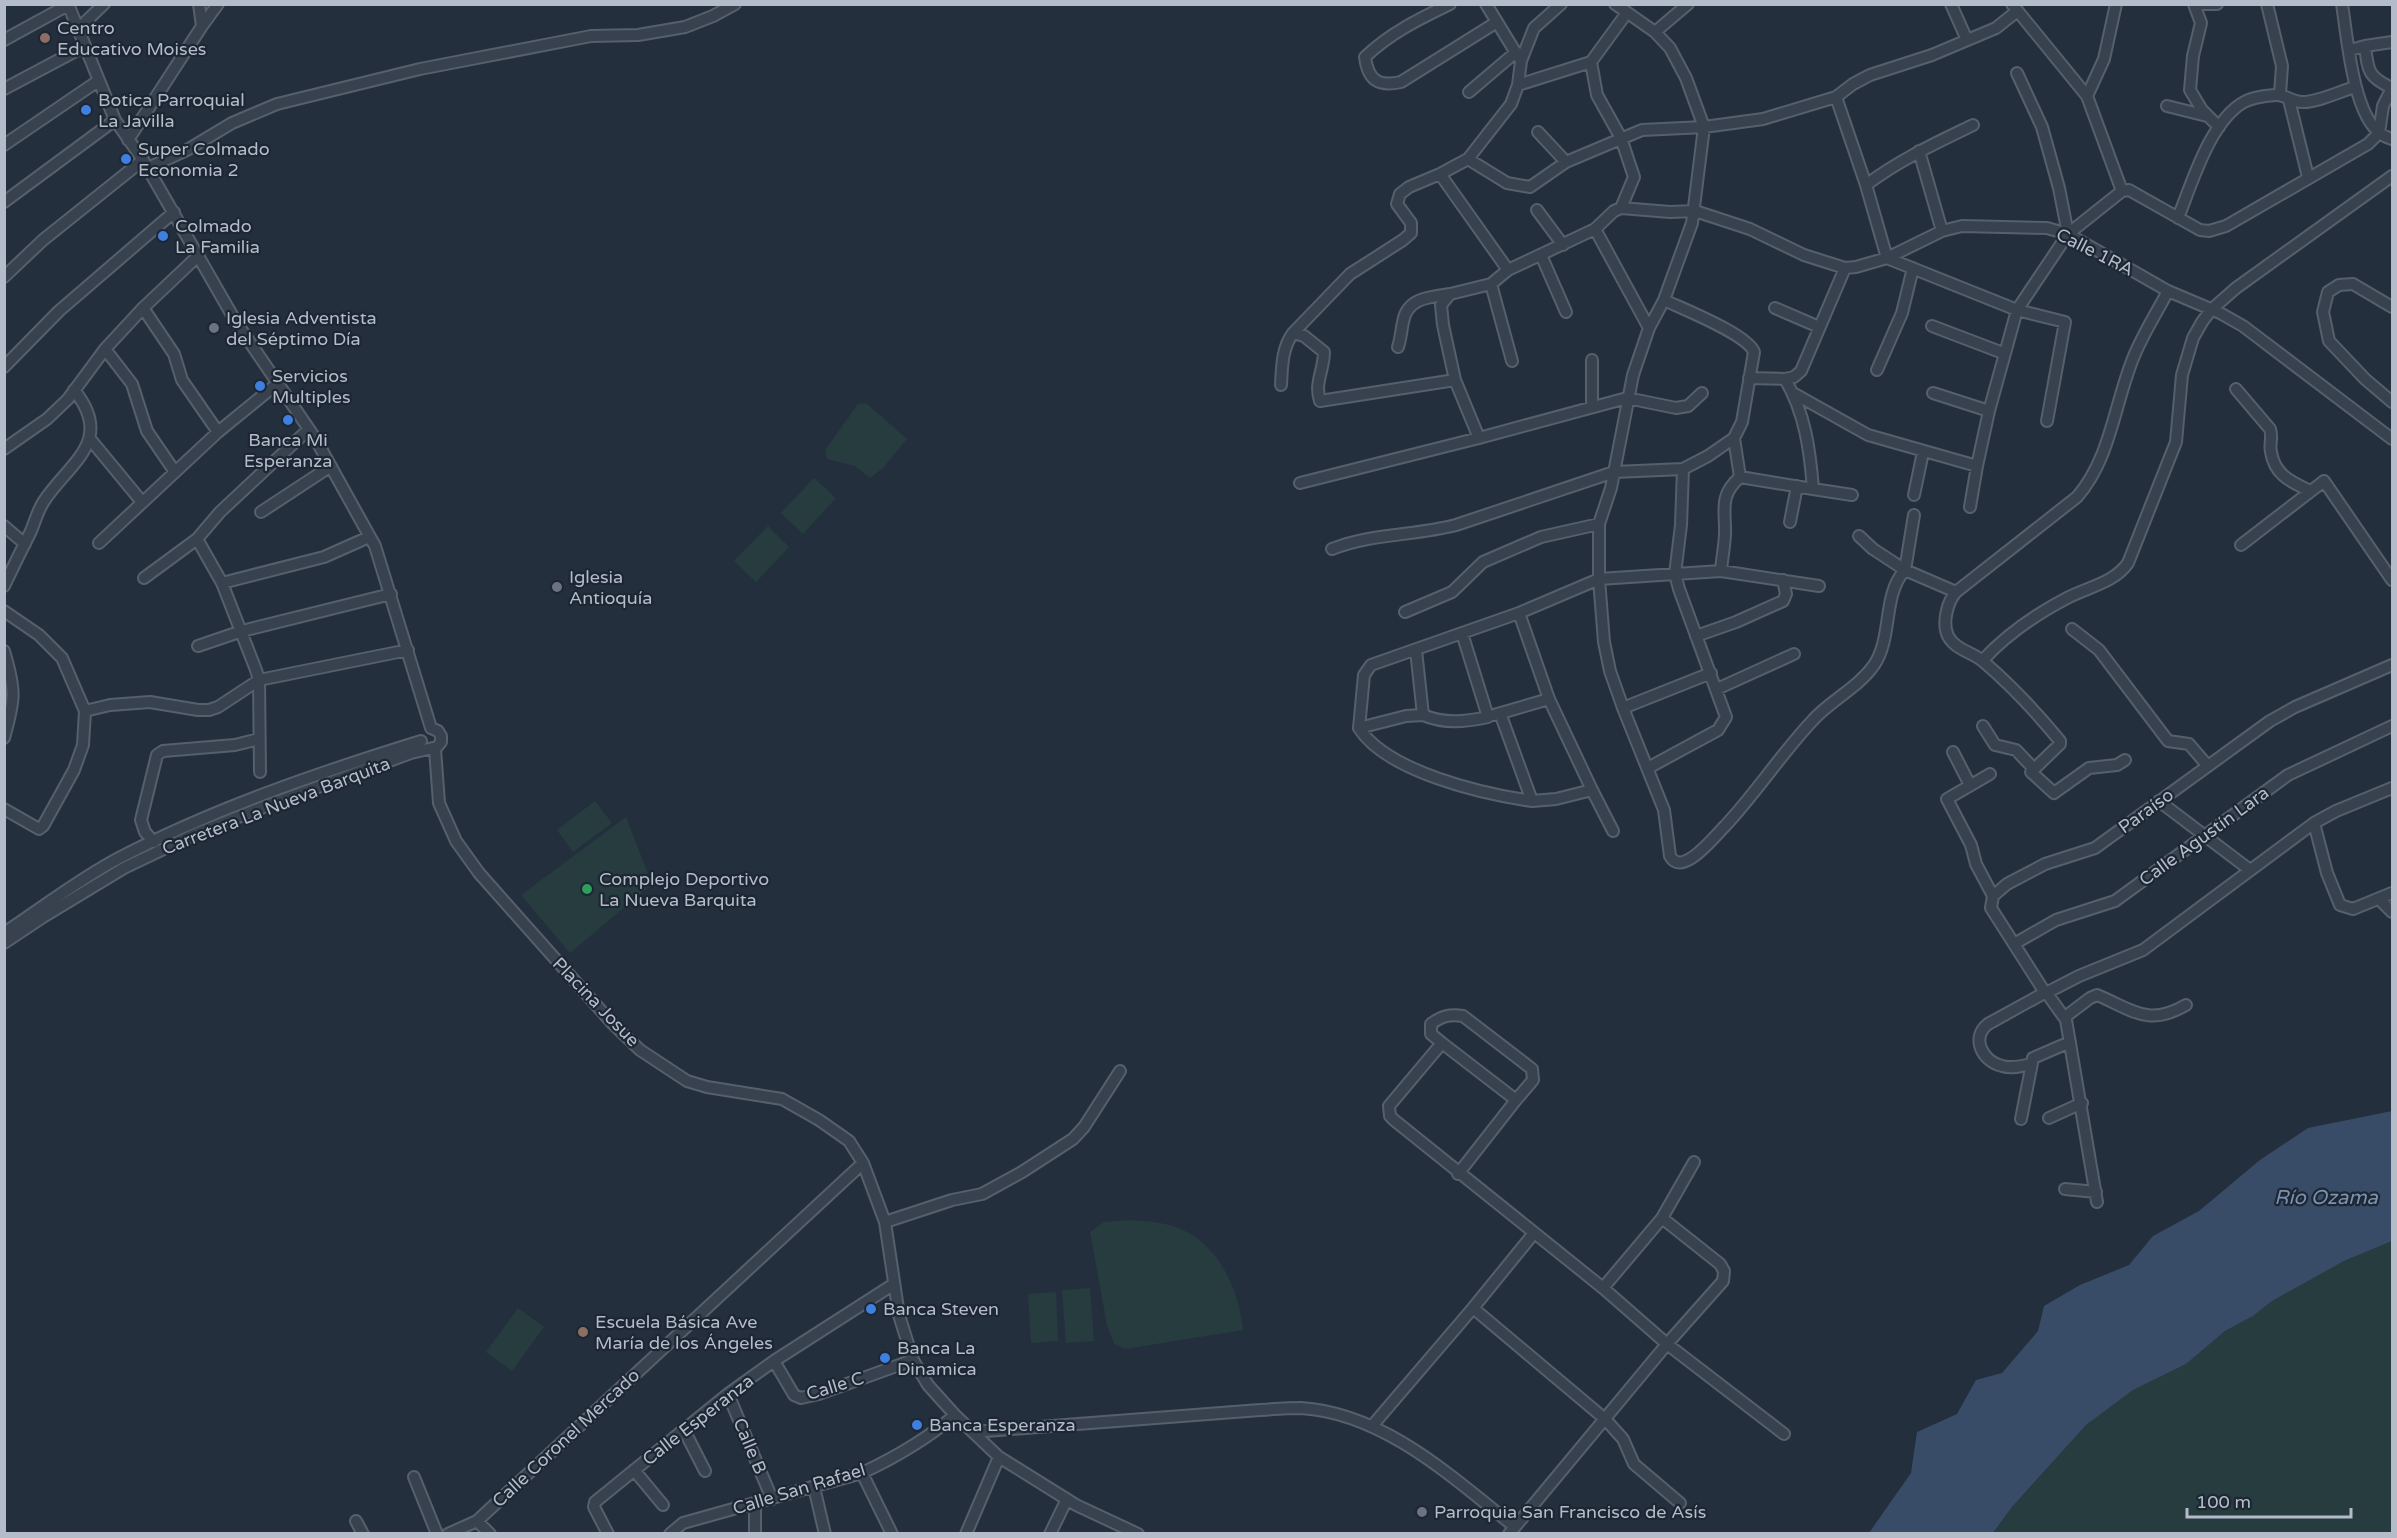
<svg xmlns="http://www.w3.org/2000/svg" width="2397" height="1538" font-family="'Varela Round',sans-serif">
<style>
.green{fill:#263c3f}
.water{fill:#394c67}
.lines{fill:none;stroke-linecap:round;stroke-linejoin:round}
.minor-casing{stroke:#565f6c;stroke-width:14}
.minor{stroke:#38414e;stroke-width:10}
.education-dot{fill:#8d6e63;stroke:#1d2633;stroke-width:2}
.shop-dot{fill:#3f7fe0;stroke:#1d2633;stroke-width:2}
.worship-dot{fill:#6b7280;stroke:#1d2633;stroke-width:2}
.leisure-dot{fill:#2e9e5b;stroke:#1d2633;stroke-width:2}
.labels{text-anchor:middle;stroke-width:4.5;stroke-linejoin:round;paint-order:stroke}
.poi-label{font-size:18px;fill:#b4bcc9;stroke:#1d2633;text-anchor:start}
.street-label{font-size:18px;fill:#b4bcc9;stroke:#1d2633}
.water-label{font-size:20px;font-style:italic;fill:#7c92b1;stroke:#1d2633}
</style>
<rect width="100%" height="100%" fill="#242f3e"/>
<path class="green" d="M866 403 907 439 883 468 870 478 855 466 827 459 825 450 858 404Z
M814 478 836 498 803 534 781 513Z
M768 526 789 547 756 582 734 561Z
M595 801 612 823 573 852 557 830Z
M626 817 652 884 570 953 521 895Z
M1130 1220C1145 1221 1161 1222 1176 1227 1218 1242 1239 1289 1243 1330L1125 1349 1114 1344 1107 1325 1090 1232 1104 1222Z
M2392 1241V1533L1993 1534 2012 1507 2086 1425 2133 1390 2186 1364 2225 1331 2253 1316 2272 1301 2344 1261Z
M1090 1288 1094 1341 1066 1343 1062 1290Z
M1056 1292 1058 1341 1031 1343 1028 1294Z
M518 1308 544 1327 512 1371 486 1352Z"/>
<path class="water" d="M2392 1111V1241L2344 1261 2272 1301 2253 1316 2225 1331 2186 1364 2133 1390 2086 1425 2012 1507 1993 1533H1869L1911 1473 1917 1432 1957 1414 1976 1380 2002 1373 2038 1331 2044 1306 2080 1285 2129 1265 2153 1236 2199 1211 2260 1160 2308 1128Z"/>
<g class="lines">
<defs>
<path id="minor" d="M68 4 115 120 143 160 236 322 315 438 375 546 431 728
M199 4 202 26
M1450 4C1419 19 1390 33 1365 57 1368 80 1378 87 1401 82L1497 22 1486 4
M1615 4 1655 32 1670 48 1686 78 1704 127 1692 223 1664 300 1649 328 1633 375 1611 488 1599 524V579L1604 642 1610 671 1623 708 1664 810 1670 856C1682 878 1714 837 1725 826 1756 793 1781 754 1813 720 1831 700 1858 688 1874 665 1893 637 1882 595 1905 570L1956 592
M1951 4 1967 40
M2012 4 2087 96
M2116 4 2104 59 2087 96 2122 191
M2194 4 2201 23 2193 56 2190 90 2202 110 2219 127
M2200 4H2217
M2267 4 2282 66 2280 94
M2342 4C2347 36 2353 114 2380 133 2383 136 2389 138 2392 139
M1497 22 1519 58
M78 29 104 4
M1655 32 1688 4
M4 40 68 5
M2365 46 2392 42
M2350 50 2365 46C2368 71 2368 77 2392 88
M1591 62 1597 95 1621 138 1634 177 1621 208
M2017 73 2042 127 2059 188 2068 234
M1518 85 1591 62 1626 14
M4 89 85 46
M1469 92 1516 52
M1836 97 1866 185 1887 258 2017 310 2065 322 2047 421
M2289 100 2308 177
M2167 106 2207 116
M1538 132 1566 162
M128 140 202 26 218 4
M4 145 98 81
M1919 151 1942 231
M1468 159 1507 183 1530 187 1566 162 1642 130 1704 127 1763 119 1836 97 1853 84 1870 75 1932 55 1996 28 2016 12
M148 168 187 150 232 123 277 104 420 69 591 36 638 35 685 27 713 16 735 4
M1440 174 1508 270
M1866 185C1899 160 1936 143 1973 125
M4 202 115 120
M1537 210 1563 245
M2178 218C2192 183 2210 121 2244 102 2253 97 2265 96 2276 95 2284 94 2292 102 2302 102 2316 103 2341 91 2355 87
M1595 229 1649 328
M1541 255 1566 312
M4 277 43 240 143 160
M1491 284 1512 361
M2392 307 2353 284 2339 285 2328 292 2323 312 2329 341 2365 379 2392 402
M143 308 174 354 182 380 218 432
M1775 308 1819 327
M1932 326 2003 353
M1293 333 1350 274 1403 240 1411 233V223L1397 204 1400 194 1409 187 1440 174 1468 159 1511 104 1518 85 1521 61 1534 28 1561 4
M1398 347C1401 338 1401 331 1403 322 1407 298 1429 297 1450 294
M105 349 132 384 147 431 175 472
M4 367 59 311 174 212
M1877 370 1902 313 1913 268
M1785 379 1794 377 1801 371 1845 268
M1281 385C1282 366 1282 348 1293 333L1304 336 1324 352C1324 370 1314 383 1320 401L1455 380
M2236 389 2270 429C2273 438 2269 444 2271 452 2275 476 2292 482 2310 491
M1793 393 1868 435 1977 466 1989 411 2017 310 2068 234 2122 191 2129 190 2200 230 2209 231 2226 226 2368 144 2379 133 2383 106 2392 88
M1933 393 1989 411
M1592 407V360
M1479 438 1455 380 1443 325 1441 305 1450 294 1491 284 1508 270 1595 229 1614 211 1621 208 1670 212 1695 211 1750 229 1804 255 1845 268 1856 267 1887 258 1942 231 1962 226 2047 228 2068 234 2168 291 2220 313 2243 326 2392 439
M1734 438 1740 477
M90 439 142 502
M4 449 47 419 68 399 105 349 143 308 199 255
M1740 477 1813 489C1810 450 1805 413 1785 379L1749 378
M1300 483 1479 438 1627 398 1676 408 1688 406 1702 393
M1813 489 1852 495
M1914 495 1923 452
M1970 507 1977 466
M261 512 331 466
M1790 522 1797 486
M4 526 25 544
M1859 536 1873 549 1905 570 1914 515
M99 543 218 432 278 383
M2241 545 2324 481 2392 580
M1332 549C1372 533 1414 536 1456 525L1614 472 1683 469 1708 456 1734 438 1742 422 1754 352C1747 334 1683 309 1664 300
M1721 571C1722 556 1726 540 1725 526 1724 505 1722 493 1740 477
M144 578 197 539
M222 583 324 557 369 537
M4 586C13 567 22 549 31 531 35 521 38 510 44 501 70 462 115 441 74 390
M4 611 39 635 62 658 85 711 83 745 74 770 43 826 39 829 4 809
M1405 612 1452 592 1483 562 1541 537 1599 524
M2072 629 2099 650 2168 741 2189 744 2207 765
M1696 636 1736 622 1783 601 1786 594 1783 580
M198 646 242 631 391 594
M1416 650 1423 715C1444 724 1465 722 1488 717L1462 633
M4 651C16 691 15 699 4 738
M1983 660C2006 635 2038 613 2069 597 2089 587 2115 582 2128 563L2176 442 2182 375 2193 338 2202 322 2211 310 2236 288 2392 176
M2392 665 2295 707 2270 721 2095 848 2045 864 2007 884 1993 896 1991 908 2044 991 2048 992 2079 976 2143 950 2314 823 2336 811 2392 788
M1717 689 1794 654
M1623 708 1711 673
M85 711 110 705 150 702 198 710H209L218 707 259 680 408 650
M1500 713 1532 801 1556 799 1592 790 1549 699
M1494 715 1549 699 1519 613
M1983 726 1995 745 2016 750 2034 769
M1359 728 1406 716 1423 715
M435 749 439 803 456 841 479 873 613 1024 640 1050 687 1081 707 1087 782 1099 819 1120 849 1141 863 1163 885 1222 899 1315 913 1360 928 1385 955 1415 999 1457 1076 1505 1138 1534
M1953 752 1970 785
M2125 760 2117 765 2089 768 2054 793 2031 772 2060 744V741C2037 713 2013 687 1985 663 1974 652 1956 651 1948 636 1942 624 1947 602 1956 592L2077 497C2110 459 2114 407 2132 361 2141 337 2156 314 2168 291
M1648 768 1718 730 1726 717 1679 589 1675 574 1681 525 1683 469
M260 772 259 680 256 670 222 583 197 539 220 512 309 429
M1990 774 1947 799 1971 845 1976 864 1993 896
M1592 790 1613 831
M1532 801C1483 794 1387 772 1359 728L1364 675 1371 665 1519 613 1599 579 1721 571 1819 586
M2159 801 2250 870
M2314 823 2327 873 2340 905 2353 909 2392 893
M154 842 145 832 141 820 157 755 163 751 235 745 259 739
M2379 899 2392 912
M4 933C42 908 79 879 119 858 215 808 318 773 421 741
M4 943 43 917 124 868 193 835 266 806 411 753 437 747 441 742V736L438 731 431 728
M2014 944 2056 920 2115 901 2288 775 2392 726
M2065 1017 2090 998 2097 995C2133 1010 2148 1027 2186 1005
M1442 1043 1431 1034V1024C1441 1016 1450 1014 1463 1016L1532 1069 1533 1080 1516 1100
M2031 1064C2022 1066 2012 1069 2002 1066 1983 1062 1970 1038 1988 1024L2046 992 2066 1020 2097 1202
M2049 1118 2082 1103
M2021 1119 2033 1058 2070 1042
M1458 1174 1516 1100 1442 1043 1389 1106 1390 1116 1394 1120 1603 1288 1667 1344 1784 1434
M2065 1189 2096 1192
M885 1222 952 1200 982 1194 1022 1172 1073 1139 1084 1127 1120 1071
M1603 1288 1662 1218 1694 1162
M1473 1308 1605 1419 1623 1439 1634 1464 1680 1503
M774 1361 794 1395 801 1398 819 1394 913 1360
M728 1394 772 1499
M1372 1426 1473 1308 1534 1233
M684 1430 705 1471
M973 1432 1260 1410C1273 1409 1288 1408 1301 1408 1384 1413 1453 1478 1515 1527
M634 1470 663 1505
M862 1473 892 1534
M414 1477 437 1534
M814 1487 825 1534
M356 1521 363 1534
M477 1521 490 1534
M448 1534 477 1521 863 1163
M608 1534 594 1507 595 1502 728 1394 774 1361 894 1284
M670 1534 683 1523 862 1473C896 1457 927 1439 955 1415
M755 1534V1503
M966 1534 999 1457
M1050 1534 1067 1499
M1509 1534 1667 1344 1723 1281 1724 1271 1720 1264 1662 1218"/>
</defs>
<use href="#minor" class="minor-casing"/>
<use href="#minor" class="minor"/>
</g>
<g class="education-dot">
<circle cx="45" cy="38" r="6"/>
<circle cx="583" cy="1332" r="6"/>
</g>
<g class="shop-dot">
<circle cx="86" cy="110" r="6"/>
<circle cx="126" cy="159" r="6"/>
<circle cx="163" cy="236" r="6"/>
<circle cx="260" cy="386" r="6"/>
<circle cx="288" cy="420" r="6"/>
<circle cx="871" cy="1309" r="6"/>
<circle cx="885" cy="1358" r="6"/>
<circle cx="917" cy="1425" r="6"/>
</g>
<g class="worship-dot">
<circle cx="214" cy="328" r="6"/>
<circle cx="557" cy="587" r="6"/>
<circle cx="1422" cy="1512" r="6"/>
</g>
<circle class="leisure-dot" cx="587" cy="889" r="6"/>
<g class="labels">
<g class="poi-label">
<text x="57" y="34">Centro<tspan x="57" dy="21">Educativo Moises</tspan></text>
<text x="98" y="106">Botica Parroquial<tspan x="98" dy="21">La Javilla</tspan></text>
<text x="138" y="155">Super Colmado<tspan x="138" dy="21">Economia 2</tspan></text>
<text x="175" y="232">Colmado<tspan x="175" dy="21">La Familia</tspan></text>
<text x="226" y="324">Iglesia Adventista<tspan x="226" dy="21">del Séptimo Día</tspan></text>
<text x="272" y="382">Servicios<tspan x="272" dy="21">Multiples</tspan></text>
<text x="288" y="446" text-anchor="middle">Banca Mi<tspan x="288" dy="21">Esperanza</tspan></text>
<text x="569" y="583">Iglesia<tspan x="569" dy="21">Antioquía</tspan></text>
<text x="599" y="885">Complejo Deportivo<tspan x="599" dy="21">La Nueva Barquita</tspan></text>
<text x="883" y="1315">Banca Steven</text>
<text x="595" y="1328">Escuela Básica Ave<tspan x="595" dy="21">María de los Ángeles</tspan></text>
<text x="897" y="1354">Banca La<tspan x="897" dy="21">Dinamica</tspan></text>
<text x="929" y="1431">Banca Esperanza</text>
<text x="1434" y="1518">Parroquia San Francisco de Asís</text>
</g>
<g class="street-label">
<text transform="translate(2095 252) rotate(27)" y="6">Calle 1RA</text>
<text transform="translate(276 806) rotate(-21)" y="6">Carretera La Nueva Barquita</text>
<text transform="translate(2146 811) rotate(-36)" y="6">Paraíso</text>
<text transform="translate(2204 836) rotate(-36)" y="6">Calle Agustín Lara</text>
<text transform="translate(596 1002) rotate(46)" y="6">Placina Josue</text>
<text transform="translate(835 1386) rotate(-17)" y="6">Calle C</text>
<text transform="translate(698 1420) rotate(-38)" y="6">Calle Esperanza</text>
<text transform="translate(566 1438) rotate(-43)" y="6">Calle Coronel Mercado</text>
<text transform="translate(750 1446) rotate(67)" y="6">Calle B</text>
<text transform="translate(799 1489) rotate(-17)" y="6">Calle San Rafael</text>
</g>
<g class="water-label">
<text x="2326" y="1204">Río Ozama</text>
</g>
</g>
<rect width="2397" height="1538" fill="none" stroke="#b4bcc9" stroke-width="12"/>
<path d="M2187 1508v9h164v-9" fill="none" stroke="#b4bcc9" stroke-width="3"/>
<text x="2196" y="1508" font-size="18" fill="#b4bcc9" stroke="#1d2633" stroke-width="4.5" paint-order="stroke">100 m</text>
</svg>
